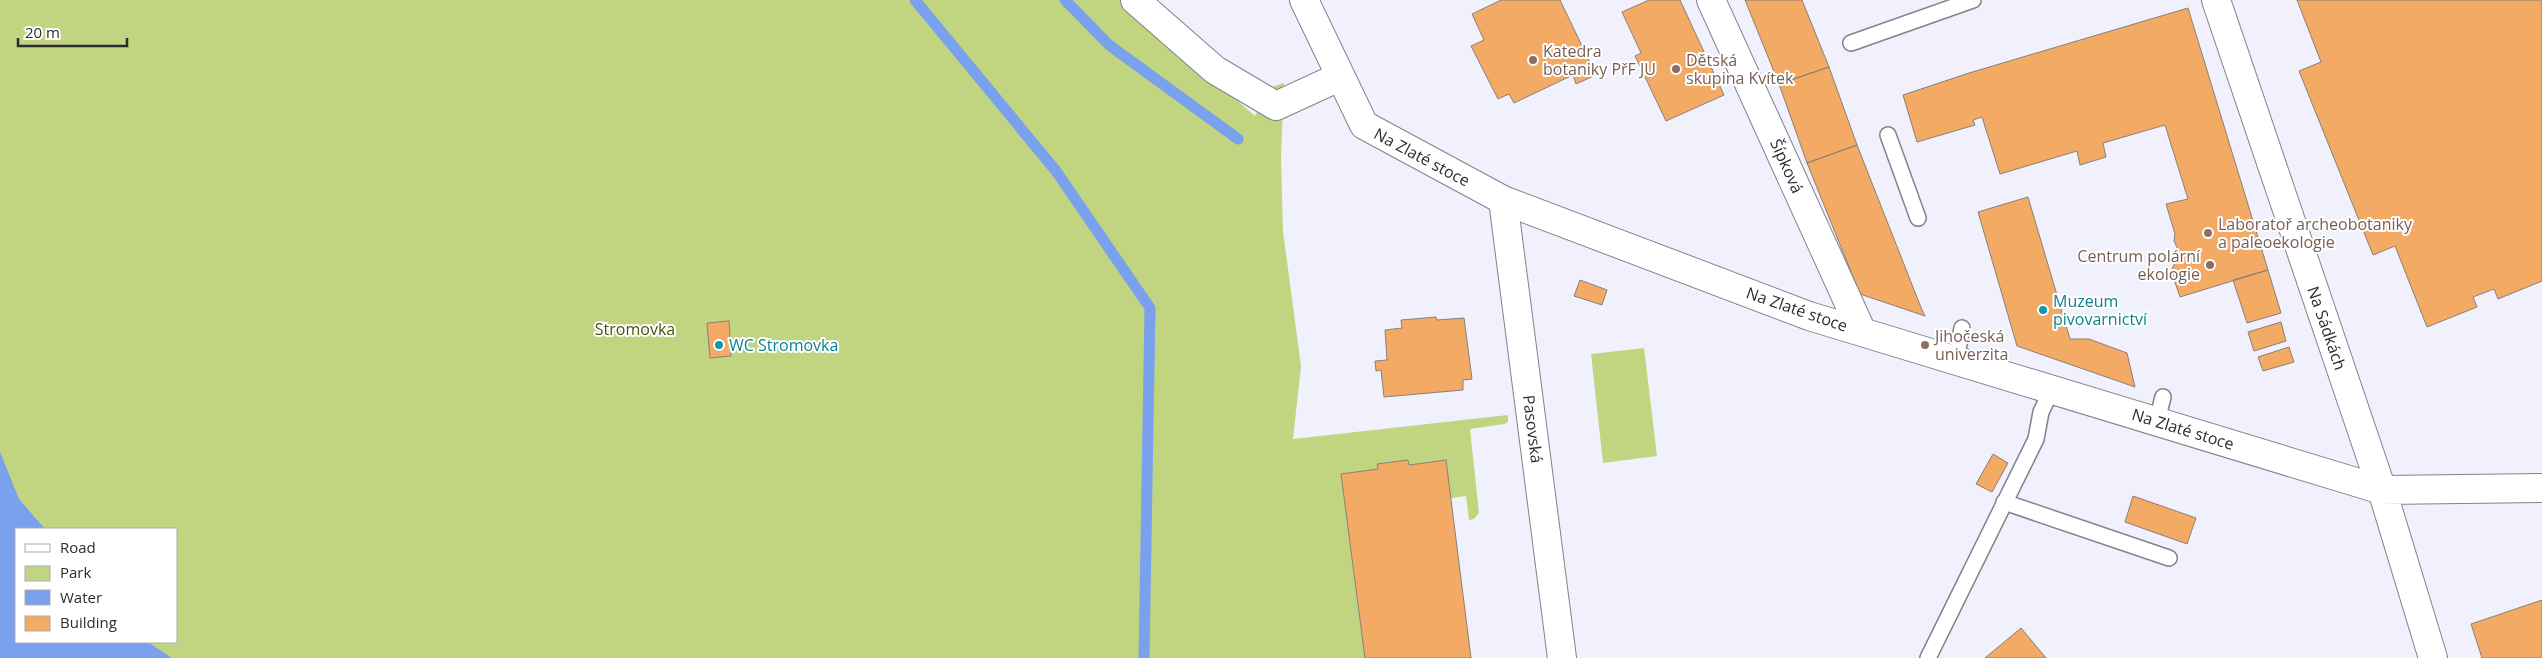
<svg xmlns="http://www.w3.org/2000/svg" width="2542" height="658" font-family="'Open Sans',sans-serif">
<style>
.green{fill:#c1d580;fill-rule:evenodd}
.water{fill:#7aa1ed}
.lines{fill:none;stroke-linecap:round;stroke-linejoin:round}
.stream{stroke:#7aa1ed;stroke-width:11}
.building{fill:#f2aa65;stroke:#898078}
.service-casing{stroke:#82828d;stroke-width:18}
.minor-casing{stroke:#82828d;stroke-width:30}
.service{stroke:#fff;stroke-width:15}
.minor{stroke:#fff;stroke-width:28}
.education-dot{fill:#8d6e63;stroke:#fff;stroke-width:2}
.culture-dot{fill:#0f9aa8;stroke:#fff;stroke-width:2}
.labels{text-anchor:middle;stroke-width:4;stroke-linejoin:round;paint-order:stroke}
.education-label{font-size:16px;fill:#785e54;stroke:#fff;text-anchor:start}
.street-label{font-size:16px;fill:#2c2c30;stroke:#fff}
.culture-label{font-size:16px;fill:#0d838f;stroke:#fff;text-anchor:start}
.park-label{font-size:16px;fill:#485410;stroke:#fff}
</style>
<rect width="100%" height="100%" fill="#f1f1fd"/>
<path class="green" d="M0 0H1120L1255 116 1268 88 1284 83 1281 157 1283 231 1301 366 1293 439 1508 415V422L1504 424 1470 429 1479 513 1474 519 1469 520 1466 496 1451 498 1409 465 1408 460 1377 464 1378 469 1341 474 1365 658H0ZM16 529H176V642H16Z
M1644 348 1657 456 1603 463 1591 354Z"/>
<path class="water" d="M0 452 19 499 45 529H16V642H148L172 658H0Z"/>
<g class="lines">
<path class="stream" d="M915 0 1056 171 1150 308 1144 658
M1065 0 1109 45 1238 139"/>
</g>
<path class="building" d="M1501 0H1560L1596 75 1576 84 1573 75 1514 103 1509 94 1498 99 1471 46 1484 40 1472 14Z
M1649 0H1680L1724 95 1666 121 1635 56 1641 53 1622 12Z
M1745 0H1802L1829 67 1779 84Z
M2297 0H2542V281L2498 299 2494 289 2473 297 2477 307 2427 327 2395 246 2373 255 2299 71 2321 62Z
M2188 8 2268 270 2180 297 2171 271 2177 259 2182 258 2174 241 2175 234 2166 204 2188 199 2165 125 2103 143 2106 157 2080 165 2077 151 2000 174 1982 117 1973 120 1975 125 1917 142 1903 95 1969 73Z
M1829 67 1857 145 1807 163 1779 84Z
M1857 145 1922 310 1925 316 1860 294 1807 163Z
M2028 197 2070 339H2089L2127 353 2135 387 2017 346 1978 212Z
M2268 270 2281 313 2247 323 2233 280Z
M1580 280 1607 290 1602 305 1574 296Z
M1436 317 1437 320 1464 318 1472 379 1463 380V390L1384 397 1381 370 1376 371 1375 361 1387 360 1385 330 1402 328 1401 320Z
M729 321 731 356 710 358 707 323Z
M2281 322 2286 341 2254 351 2248 332Z
M2289 347 2294 362 2263 371 2258 357Z
M1993 454 2008 463 1992 492 1976 484Z
M1408 460 1409 465 1446 460 1471 658H1365L1341 474 1378 469 1377 464Z
M2133 496 2196 518 2187 544 2125 522Z
M2542 600V658H2482L2471 624Z
M2021 628 2046 658H1985Z"/>
<g class="lines">
<defs>
<path id="service" d="M1851 43 1973 0
M1888 135 1918 218
M1956 360 1962 328
M2157 421 2163 397
M2004 502 2169 558
M1928 658 2036 439 2041 412 2052 389"/>
<path id="minor" d="M1135 0 1215 70 1276 106 1339 77
M1304 0 1364 125 1503 200 1809 316 2382 490 2542 488
M1711 0 1862 332
M2216 0 2382 490 2433 658
M1503 200 1562 658"/>
</defs>
<use href="#service" class="service-casing"/>
<use href="#minor" class="minor-casing"/>
<use href="#service" class="service"/>
<use href="#minor" class="minor"/>
</g>
<g class="education-dot">
<circle cx="1533" cy="60" r="5"/>
<circle cx="1676" cy="69" r="5"/>
<circle cx="2208" cy="233" r="5"/>
<circle cx="2210" cy="265" r="5"/>
<circle cx="1925" cy="345" r="5"/>
</g>
<g class="culture-dot">
<circle cx="2043" cy="310" r="5"/>
<circle cx="719" cy="345" r="5"/>
</g>
<g class="labels">
<g class="education-label">
<text x="1543" y="57">Katedra<tspan x="1543" dy="18">botaniky PřF JU</tspan></text>
<text x="1686" y="66">Dětská<tspan x="1686" dy="18">skupina Kvítek</tspan></text>
<text x="2218" y="230">Laboratoř archeobotaniky<tspan x="2218" dy="18">a paleoekologie</tspan></text>
<text x="2200" y="262" text-anchor="end">Centrum polární<tspan x="2200" dy="18">ekologie</tspan></text>
<text x="1935" y="342">Jihočeská<tspan x="1935" dy="18">univerzita</tspan></text>
</g>
<g class="street-label">
<text transform="translate(1422 157) rotate(28)" y="6">Na Zlaté stoce</text>
<text transform="translate(1787 166) rotate(66)" y="6">Šípková</text>
<text transform="translate(1797 309) rotate(19)" y="6">Na Zlaté stoce</text>
<text transform="translate(2327 328) rotate(71)" y="6">Na Sádkách</text>
<text transform="translate(1533 429) rotate(83)" y="6">Pasovská</text>
<text transform="translate(2183 429) rotate(17)" y="6">Na Zlaté stoce</text>
</g>
<g class="culture-label">
<text x="2053" y="307">Muzeum<tspan x="2053" dy="18">pivovarnictví</tspan></text>
<text x="729" y="351">WC Stromovka</text>
</g>
<g class="park-label">
<text x="635" y="335">Stromovka</text>
</g>
</g>
<rect x="15" y="528" width="162" height="115" fill="#ffffff" stroke="#ababac"/>
<rect x="25" y="544" width="25" height="8" fill="#ffffff" stroke="#ababac"/>
<text x="60" y="553" font-size="15" fill="#2c2c30">Road</text>
<rect x="25" y="566" width="25" height="15" fill="#c1d580" stroke="#ababac"/>
<text x="60" y="578" font-size="15" fill="#2c2c30">Park</text>
<rect x="25" y="590" width="25" height="15" fill="#7aa1ed" stroke="#ababac"/>
<text x="60" y="603" font-size="15" fill="#2c2c30">Water</text>
<rect x="25" y="616" width="25" height="15" fill="#f2aa65" stroke="#ababac"/>
<text x="60" y="628" font-size="15" fill="#2c2c30">Building</text>
<path d="M18 38v8h109v-8" fill="none" stroke="#2c2c30" stroke-width="2.5"/>
<text x="25" y="38" font-size="15" fill="#2c2c30" stroke="#ffffff" stroke-width="4" paint-order="stroke">20 m</text>
</svg>
